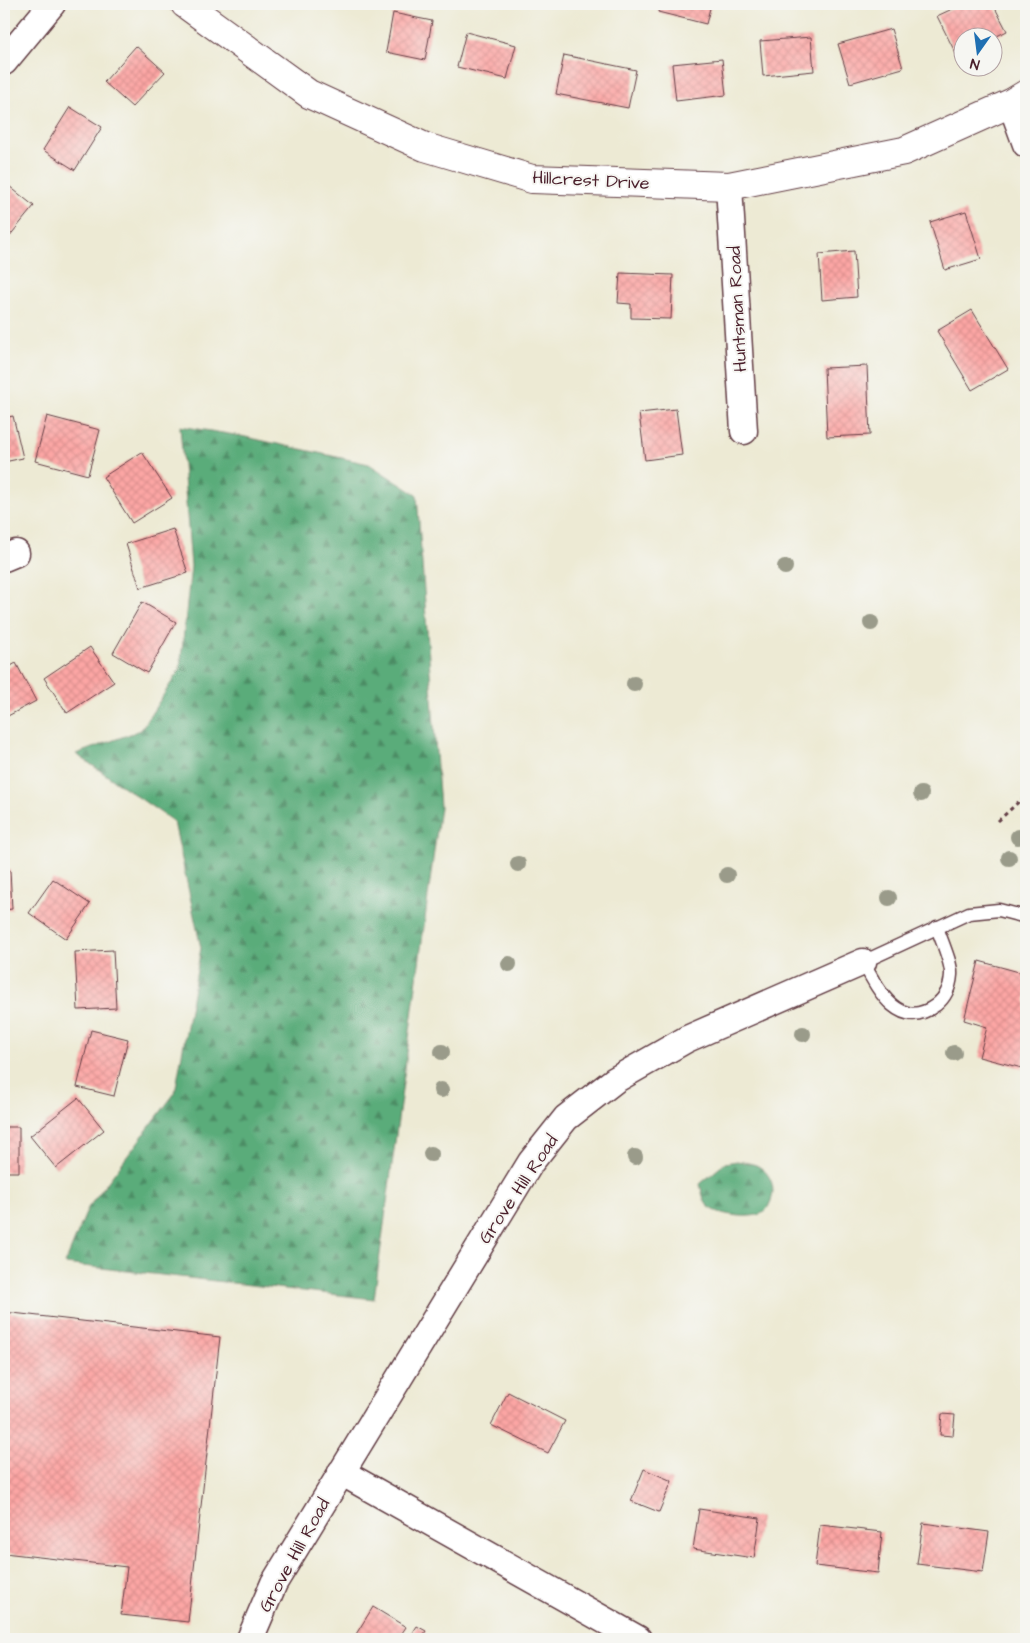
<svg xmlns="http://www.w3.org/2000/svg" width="1030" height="1643" font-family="'Architects Daughter',sans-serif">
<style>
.forest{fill:url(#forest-firs);stroke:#526652}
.building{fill:url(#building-cross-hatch)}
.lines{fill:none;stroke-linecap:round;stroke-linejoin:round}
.service-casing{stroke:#623d44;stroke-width:15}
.minor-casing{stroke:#623d44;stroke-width:29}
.tertiary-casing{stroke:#623d44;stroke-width:30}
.path{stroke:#623d44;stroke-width:3;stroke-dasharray:4 4;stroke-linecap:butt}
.service{stroke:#fff;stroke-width:12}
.minor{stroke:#fff;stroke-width:26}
.tertiary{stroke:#fff;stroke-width:28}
.tree{fill:#9a9b8a}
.labels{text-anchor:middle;stroke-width:4;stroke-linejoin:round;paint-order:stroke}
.street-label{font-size:18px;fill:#4a1f2b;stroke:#f6f6f2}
</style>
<defs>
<pattern id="forest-firs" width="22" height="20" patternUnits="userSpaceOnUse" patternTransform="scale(1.25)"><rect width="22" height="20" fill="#5aac7a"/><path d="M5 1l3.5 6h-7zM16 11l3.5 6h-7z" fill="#4c8b64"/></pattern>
<pattern id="building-cross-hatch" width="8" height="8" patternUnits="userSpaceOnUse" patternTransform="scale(1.25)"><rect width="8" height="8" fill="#fca6a4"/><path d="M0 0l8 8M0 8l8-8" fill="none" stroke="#da8e8d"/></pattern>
</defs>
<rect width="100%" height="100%" fill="#f6f6f2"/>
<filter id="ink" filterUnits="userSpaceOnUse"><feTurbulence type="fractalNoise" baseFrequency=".02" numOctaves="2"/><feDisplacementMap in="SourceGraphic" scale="10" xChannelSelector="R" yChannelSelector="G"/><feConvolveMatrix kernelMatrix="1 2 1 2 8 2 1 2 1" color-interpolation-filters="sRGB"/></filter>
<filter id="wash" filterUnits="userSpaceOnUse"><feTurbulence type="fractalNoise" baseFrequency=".0096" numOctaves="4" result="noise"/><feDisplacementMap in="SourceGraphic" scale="20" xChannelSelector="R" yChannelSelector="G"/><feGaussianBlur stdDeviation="1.12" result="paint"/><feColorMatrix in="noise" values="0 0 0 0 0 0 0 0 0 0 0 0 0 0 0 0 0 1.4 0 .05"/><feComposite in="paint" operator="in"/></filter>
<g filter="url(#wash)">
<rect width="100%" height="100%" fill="#edead4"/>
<path class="forest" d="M180 426 241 436 369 464 417 495 440 807 374 1299 65 1264 88 1208 175 1093 201 948 174 822 76 754 141 730 180 669 191 566Z
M737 1161C743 1162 750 1163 756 1165 771 1172 777 1189 770 1203 768 1208 765 1213 760 1214 748 1219 717 1215 708 1206 703 1201 702 1191 700 1184L725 1163Z"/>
<g id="blocks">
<path class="building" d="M660 4H711L706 24 658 12Z
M963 4H993L1007 31 993 38H962V53L957 56 937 16Z
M393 13 432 21 425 60 386 52Z
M891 29 903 68 850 83 838 44Z
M466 32 516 45 507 79 457 67Z
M811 37 814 71 763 76 760 41Z
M136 46 165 72 132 107 104 82Z
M564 55 636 70 628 108 556 94Z
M722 59 726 95 676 101 672 64Z
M70 107 102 127 75 170 43 150Z
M4 182 34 206 4 243Z
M966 211 981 259 945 270 930 222Z
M854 251 857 297 822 300 819 254Z
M620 273 673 275 671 319 631 318V304L618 303Z
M972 310 1008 369 972 390 937 331Z
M867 366 870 435 827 437 824 368Z
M676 409 682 455 645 460 639 413Z
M13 416 23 458 4 462V418Z
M47 416 100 430 88 475 35 461Z
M142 452 172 498 132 523 103 477Z
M173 529 188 573 140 588 126 544Z
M142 602 176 622 147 673 113 653Z
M90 647 114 682 67 713 44 678Z
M16 663 36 701 4 718V670Z
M4 870H10L12 909 4 910Z
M53 879 90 904 66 939 29 913Z
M113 950 116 1008 78 1010 75 952Z
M979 961 1026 974V1051L1022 1068 979 1057 987 1027 964 1020Z
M91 1030 128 1039 114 1096 77 1087Z
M78 1098 104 1130 56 1168 30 1136Z
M4 1127H19V1172H4Z
M4 1312 220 1337 188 1622 121 1615 127 1567 4 1553Z
M508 1392 565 1421 548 1453 491 1425Z
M942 1414 955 1415 953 1436 940 1435Z
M644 1469 672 1481 659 1512 631 1501Z
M699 1509 760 1518 754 1558 693 1549Z
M923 1523 989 1532 983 1572 917 1564Z
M820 1525 882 1532 878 1573 815 1566Z
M373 1607 406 1627 398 1639H353Z
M417 1626 426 1631 421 1639H414L410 1637Z"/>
</g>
</g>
<g filter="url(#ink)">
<use href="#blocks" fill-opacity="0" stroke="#623d44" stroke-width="1"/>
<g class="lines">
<defs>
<path id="service" d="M937 927C941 940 952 963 951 975 950 988 946 997 936 1005 899 1032 878 990 863 962L969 913 999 910 1026 917"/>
<path id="minor" d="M4 62 52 4
M1011 103 1026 144
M729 186 744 431
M4 558 16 553
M341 1472 638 1639
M250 1639 274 1583 531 1162 566 1118 615 1080 687 1039 863 962"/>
<path id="tertiary" d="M185 4 309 94 425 147 532 179 729 186 904 151 1011 103 1026 94"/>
</defs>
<use href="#service" class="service-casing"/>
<use href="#minor" class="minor-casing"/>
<use href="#tertiary" class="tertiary-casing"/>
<path class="path" d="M998 821 1026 795"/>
<use href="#service" class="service"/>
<use href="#minor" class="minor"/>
<use href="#tertiary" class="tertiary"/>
</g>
<g class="tree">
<circle cx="785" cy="567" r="8"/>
<circle cx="871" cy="623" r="8"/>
<circle cx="634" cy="684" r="8"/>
<circle cx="921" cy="794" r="8"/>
<circle cx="1018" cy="837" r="8"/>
<circle cx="1009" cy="858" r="8"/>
<circle cx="518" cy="864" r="8"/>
<circle cx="727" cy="875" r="8"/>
<circle cx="889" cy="898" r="8"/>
<circle cx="509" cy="964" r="8"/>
<circle cx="803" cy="1034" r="8"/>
<circle cx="442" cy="1052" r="8"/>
<circle cx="954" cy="1053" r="8"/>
<circle cx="441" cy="1090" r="8"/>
<circle cx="431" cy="1154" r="8"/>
<circle cx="635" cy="1157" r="8"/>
</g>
</g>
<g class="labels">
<g class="street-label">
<text transform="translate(591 180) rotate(3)" y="6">Hillcrest Drive</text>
<text transform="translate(737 309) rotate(-93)" y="6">Huntsman Road</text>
<text transform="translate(518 1189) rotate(-56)" y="6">Grove Hill Road</text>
<text transform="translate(294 1555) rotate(-61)" y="6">Grove Hill Road</text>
</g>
</g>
<rect width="1030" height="1643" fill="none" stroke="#f6f6f2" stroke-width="20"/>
<g transform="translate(978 52) rotate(194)"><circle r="24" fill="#f6f6f2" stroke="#b1a0a2"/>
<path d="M0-4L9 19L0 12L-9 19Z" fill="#1f6fb2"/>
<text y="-8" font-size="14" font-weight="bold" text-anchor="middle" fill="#4a1f2b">N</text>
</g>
</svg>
